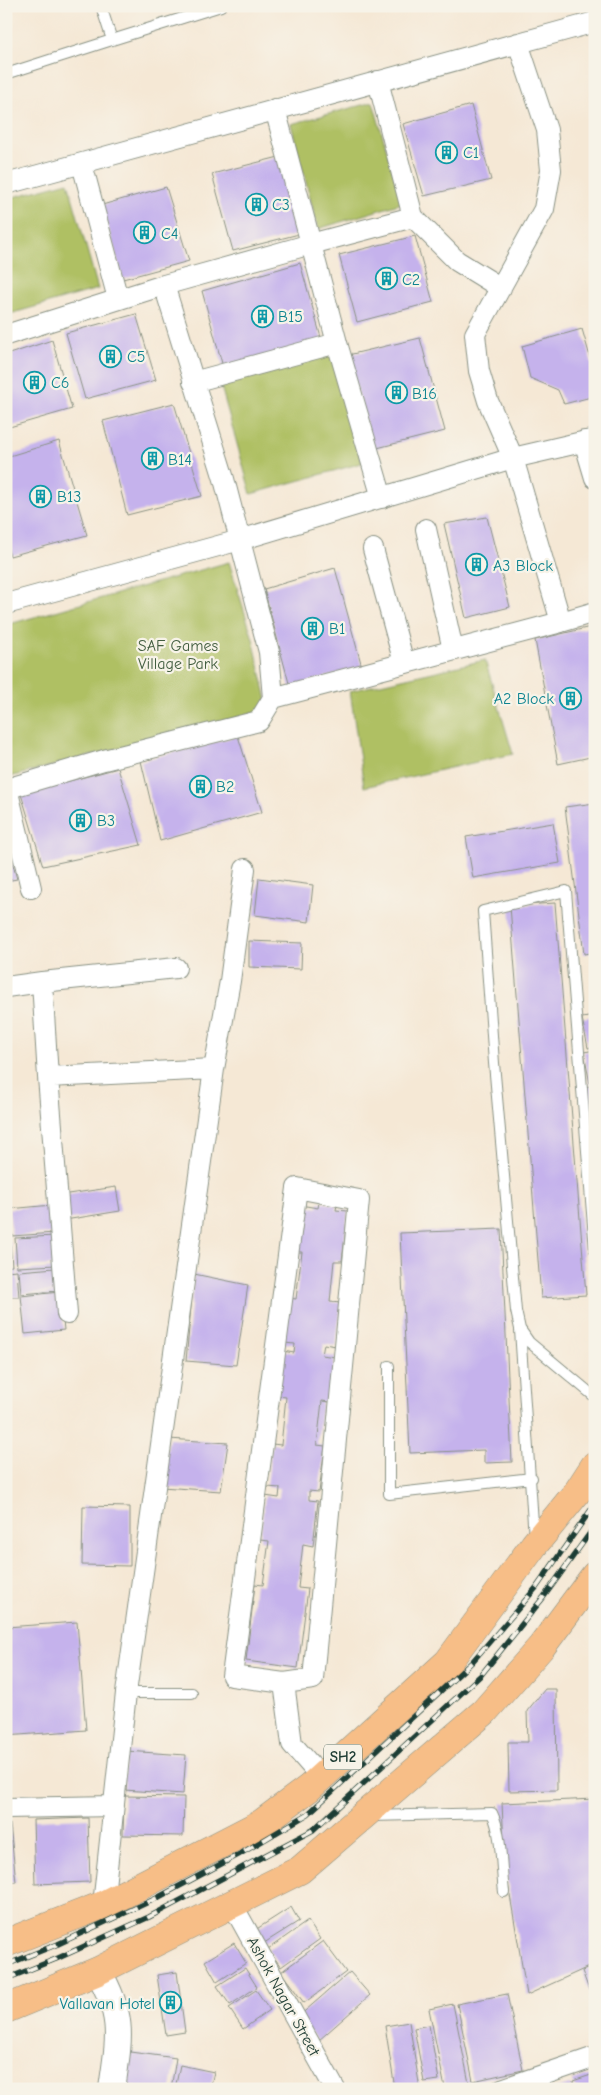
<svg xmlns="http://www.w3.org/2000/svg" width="601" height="2095" font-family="'Comic Neue',sans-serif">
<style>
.green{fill:#afc063;stroke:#677e4c}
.building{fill:#c5b2ec}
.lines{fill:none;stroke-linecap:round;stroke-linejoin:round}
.service-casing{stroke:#8a9284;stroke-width:12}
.minor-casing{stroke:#8a9284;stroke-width:22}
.tertiary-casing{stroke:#8a9284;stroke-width:28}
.primary-casing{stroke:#8a9284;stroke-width:29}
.service{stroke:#fff;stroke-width:10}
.minor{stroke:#fff;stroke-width:20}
.tertiary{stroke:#fff;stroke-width:26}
.primary{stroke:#f7be87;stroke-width:28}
.rail-casing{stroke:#1f3d34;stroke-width:5.5}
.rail{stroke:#f7f3e8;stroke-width:4;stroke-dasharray:11;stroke-linecap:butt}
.labels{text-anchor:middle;stroke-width:4.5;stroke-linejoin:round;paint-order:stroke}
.shield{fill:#f7f3e8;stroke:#60746a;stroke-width:1}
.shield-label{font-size:15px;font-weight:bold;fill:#1f3d34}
.culture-label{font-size:16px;fill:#0d838f;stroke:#f7f3e8;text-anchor:start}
.park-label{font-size:16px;fill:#435e40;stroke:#f7f3e8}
.street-label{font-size:16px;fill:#1f3d34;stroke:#f7f3e8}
</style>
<rect width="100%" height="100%" fill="#f7f3e8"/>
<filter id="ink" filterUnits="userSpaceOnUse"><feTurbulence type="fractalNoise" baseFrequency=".02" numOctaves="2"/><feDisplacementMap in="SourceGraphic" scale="10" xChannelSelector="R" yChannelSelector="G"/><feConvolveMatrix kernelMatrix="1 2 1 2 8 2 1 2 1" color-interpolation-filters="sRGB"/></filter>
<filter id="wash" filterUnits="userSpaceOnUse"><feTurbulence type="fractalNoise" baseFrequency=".0096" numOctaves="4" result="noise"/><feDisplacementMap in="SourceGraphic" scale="20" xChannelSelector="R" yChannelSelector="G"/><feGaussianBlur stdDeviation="1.12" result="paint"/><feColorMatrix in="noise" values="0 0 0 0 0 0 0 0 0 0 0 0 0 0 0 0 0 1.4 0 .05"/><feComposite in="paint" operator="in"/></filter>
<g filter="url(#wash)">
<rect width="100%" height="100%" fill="#f5e8d5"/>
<path class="green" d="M373 102 402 203 318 229 291 124Z
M68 182 98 289 6 315V199Z
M332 354 362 463 251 494 220 383Z
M229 562 253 639 269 709 6 778V625Z
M485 660 513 754 364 787 350 691Z"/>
<g id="blocks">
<path class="building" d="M471 105 491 180 424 196 403 124Z
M279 157 299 234 233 251 212 174Z
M166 187 189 261 123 279 102 205Z
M415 236 433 302 357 322 339 255Z
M300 263 322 341 223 367 202 291Z
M136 314 156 380 85 399 66 333Z
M582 329 595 374V396L564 404 558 390 530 378 522 346Z
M420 338 445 431 373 449 348 355Z
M52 340 72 409 6 428V355Z
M174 403 202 496 127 515 103 421Z
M59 441 87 535 10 556 6 544V457Z
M487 517 510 607 466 618 444 524Z
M335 568 362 667 290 687 264 589Z
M595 626V756L558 764 535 640Z
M238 736 262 812 160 841 141 761Z
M118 768 141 845 43 866 21 794Z
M595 803V952L584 954 565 807Z
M553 823 560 863 473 878 466 837Z
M6 840 17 879 6 881Z
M259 878 313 885 309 922 255 915Z
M555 903 586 1295 541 1298 510 906Z
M249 941 302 943 301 969 249 967Z
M595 1016V1047L588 1048 582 1018Z
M595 1050V1083L590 1084 584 1052Z
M595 1085V1118L591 1119 585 1087Z
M116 1187 120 1211 65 1220 61 1195Z
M319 1202 337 1205 336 1210 348 1211 342 1261H334L330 1302 341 1303 336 1346 324 1344 322 1355 335 1357 330 1402 322 1401 317 1445 325 1446 319 1492 309 1491V1500L318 1501 313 1546 303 1544 298 1588 308 1589 298 1668 246 1661 255 1584 263 1585 269 1541 260 1540 265 1496 279 1498 280 1488 267 1487 272 1444 281 1445 286 1397 277 1396 283 1351 294 1353 295 1344 284 1343 289 1298 296 1299 302 1252H294L300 1205 318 1208Z
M52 1205 55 1233 12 1236 9 1209Z
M6 1222 9 1240H6Z
M501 1229 512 1462 484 1463V1450L410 1453 400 1233Z
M55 1236 57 1265 17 1267 15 1238Z
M6 1242H10L12 1266 6 1267Z
M55 1268 58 1291 21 1294 19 1271Z
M17 1270 19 1297H6V1271Z
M194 1274 248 1285 236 1365 186 1361Z
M60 1292 64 1330 25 1334 21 1296Z
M169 1439 228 1443 221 1491 161 1487Z
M83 1506 130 1507V1566L82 1565Z
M77 1622 86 1730 6 1736V1627Z
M545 1689H556L557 1790 509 1791 508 1742H528L527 1711Z
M126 1751 186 1755 183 1794 124 1790Z
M124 1796 184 1797 183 1836 123 1835Z
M595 1799V1964L527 1995 505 1866 502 1803Z
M88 1818 90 1882 35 1884 33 1820Z
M6 1824H10L16 1882 6 1883Z
M291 1907 299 1921 261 1945 252 1932Z
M308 1921 320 1939 281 1967 268 1949Z
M323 1941 346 1972 304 2003 281 1972Z
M234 1943 246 1963 217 1982 205 1961Z
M595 1966V2006L582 1971Z
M245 1968 257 1987 230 2005 217 1986Z
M177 1972 185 2032 166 2035 157 1975Z
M350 1972 370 1995 318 2041 298 2017Z
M256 1990 270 2010 243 2029 229 2008Z
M507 1994 523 2070 473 2081 457 2004Z
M453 2004 469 2083 445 2088 429 2009Z
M409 2022 420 2089H395L385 2026Z
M429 2025 439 2080 424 2082 414 2028Z
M130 2052 176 2058 171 2089H146L125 2086Z
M180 2065 214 2072 210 2089H175Z
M594 2074 595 2089H575L573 2081Z
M570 2084 572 2089H556V2088Z"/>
</g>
</g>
<g filter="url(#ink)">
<use href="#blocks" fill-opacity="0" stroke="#8a9284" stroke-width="1"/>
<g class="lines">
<defs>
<path id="service" d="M112 40 221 6
M6 74 112 40 101 6
M595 1250 566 891 483 911 494 1063 516 1311 520 1329 529 1342 595 1397
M520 1330 534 1538
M389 1366V1494L532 1478
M126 1693H192
M371 1816 492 1813C502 1833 501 1870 504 1892"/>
<path id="minor" d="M275 109 311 244 413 217 378 81
M82 164 118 299
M6 184 595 22
M413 217 457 261 501 288
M164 285 311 244 337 343
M6 335 164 285 224 479 269 652 273 698 259 721 104 760 6 789
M193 382 337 343 382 498
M584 441 595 478
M426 529 453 650
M373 549 404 663
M6 604 240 540 513 458 595 439
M561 622 595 612
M273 698 561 622 513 458 488 401 479 371 475 334 544 209 551 170 547 130 518 43
M7 788 31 888
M42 982 176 968
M6 987 42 982 48 1077 214 1069
M48 1077 67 1314
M297 1188 359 1200 313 1679 284 1683 232 1676Z
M284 1683 292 1744 321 1777
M6 1808 114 1806
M232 1904 335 2089
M103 1905 126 1693 214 1069 230 981 245 869
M502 2089 595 2057"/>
<path id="tertiary" d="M98 1971C125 2018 119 2038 112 2089"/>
<path id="primary" d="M6 1943 103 1905 262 1823 309 1788 448 1662 534 1545 578 1491 595 1465
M6 2009 98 1971 300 1870 484 1712 542 1646 595 1575"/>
</defs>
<use href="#service" class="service-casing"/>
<use href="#minor" class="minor-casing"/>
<use href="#tertiary" class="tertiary-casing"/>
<use href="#primary" class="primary-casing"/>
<use href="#service" class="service"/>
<use href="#minor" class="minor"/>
<use href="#tertiary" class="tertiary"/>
<use href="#primary" class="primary"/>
<defs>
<path id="rail" d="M6 1965 58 1944 157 1898 240 1854 308 1814 472 1662 536 1588 595 1504
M6 1979 56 1959 149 1917 313 1830 481 1675 543 1598 595 1526"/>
</defs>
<use href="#rail" class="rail-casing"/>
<use href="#rail" class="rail"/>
</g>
</g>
<defs>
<symbol id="building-ring" viewBox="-11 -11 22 22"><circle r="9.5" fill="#f7f3e8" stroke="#0f9aa8" stroke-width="1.5"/><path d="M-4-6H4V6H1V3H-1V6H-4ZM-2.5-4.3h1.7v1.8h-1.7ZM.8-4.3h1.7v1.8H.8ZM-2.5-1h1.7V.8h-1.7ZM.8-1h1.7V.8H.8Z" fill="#0f9aa8"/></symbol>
</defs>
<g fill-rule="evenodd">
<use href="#building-ring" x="434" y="140" width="25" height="25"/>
<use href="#building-ring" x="244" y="192" width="25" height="25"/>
<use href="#building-ring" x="132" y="220" width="25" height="25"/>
<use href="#building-ring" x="374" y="266" width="25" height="25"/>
<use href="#building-ring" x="250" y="304" width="25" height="25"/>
<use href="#building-ring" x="98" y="344" width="25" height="25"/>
<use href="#building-ring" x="22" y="370" width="25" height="25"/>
<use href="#building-ring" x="384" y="380" width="25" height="25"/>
<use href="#building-ring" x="140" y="446" width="25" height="25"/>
<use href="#building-ring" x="28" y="484" width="25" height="25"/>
<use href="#building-ring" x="464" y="552" width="25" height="25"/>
<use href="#building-ring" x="300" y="616" width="25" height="25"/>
<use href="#building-ring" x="558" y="686" width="25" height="25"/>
<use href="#building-ring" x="188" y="774" width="25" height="25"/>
<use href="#building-ring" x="68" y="808" width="25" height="25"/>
<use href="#building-ring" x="158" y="1990" width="25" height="25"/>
</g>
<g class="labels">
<rect class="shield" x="324" y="1744.5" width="38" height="25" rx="4"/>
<g class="shield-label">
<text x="343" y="1762">SH2</text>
</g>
<g class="culture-label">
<text x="463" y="158">C1</text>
<text x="272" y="210">C3</text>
<text x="161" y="239">C4</text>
<text x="402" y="285">C2</text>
<text x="278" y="322">B15</text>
<text x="127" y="362">C5</text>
<text x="51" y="388">C6</text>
<text x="412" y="399">B16</text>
<text x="168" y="465">B14</text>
<text x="57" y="502">B13</text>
<text x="493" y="571">A3 Block</text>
<text x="329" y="634">B1</text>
<text x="554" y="704" text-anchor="end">A2 Block</text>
<text x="216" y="792">B2</text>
<text x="97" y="826">B3</text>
<text x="155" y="2009" text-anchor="end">Vallavan Hotel</text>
</g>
<g class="park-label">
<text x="178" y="651">SAF Games<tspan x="178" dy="18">Village Park</tspan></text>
</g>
<g class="street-label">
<text transform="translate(284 1996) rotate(61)" y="6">Ashok Nagar Street</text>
</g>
</g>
<rect width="601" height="2095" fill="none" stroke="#f7f3e8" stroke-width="25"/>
</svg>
